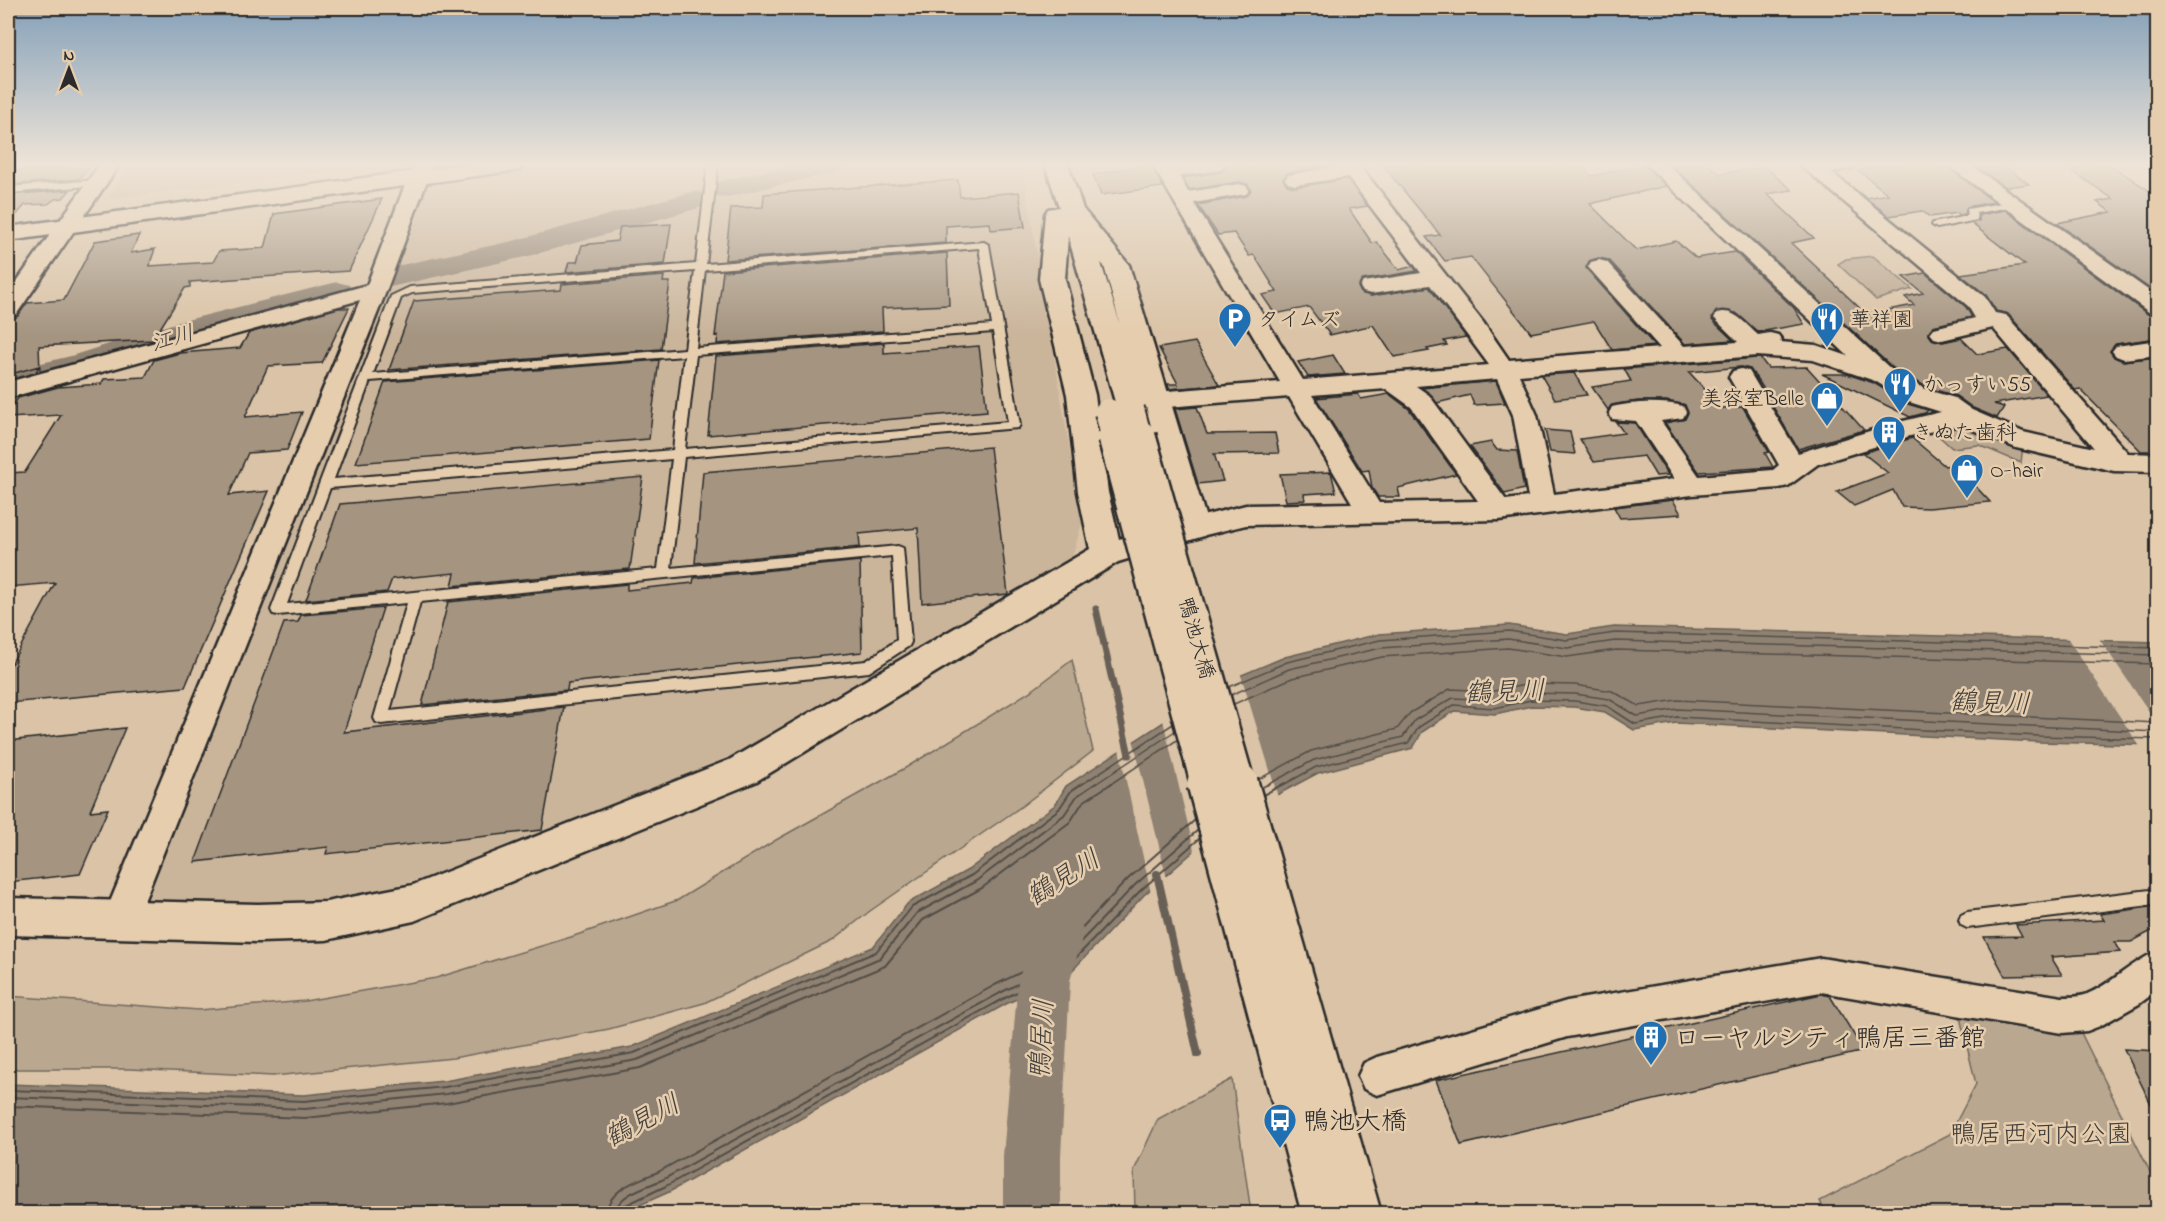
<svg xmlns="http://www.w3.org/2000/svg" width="2165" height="1221" font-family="'Indie Flower','Klee One',sans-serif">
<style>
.built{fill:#cab59b}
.green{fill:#baa790;stroke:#72695e;stroke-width:1.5}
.water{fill:#8f8272;stroke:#675f56;stroke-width:1.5}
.pier{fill:#dac3a6}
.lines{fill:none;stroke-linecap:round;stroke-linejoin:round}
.shore-far1{stroke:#534e47;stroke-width:1.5}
.shore{stroke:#534e47;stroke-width:2}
.stream-far1{stroke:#675f56;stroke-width:7}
.stream{stroke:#675f56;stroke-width:8}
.river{fill:#8f8272;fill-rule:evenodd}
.building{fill:#a49480;stroke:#2b2b2b;stroke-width:1.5}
.lane-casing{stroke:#2b2b2b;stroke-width:4}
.street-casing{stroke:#2b2b2b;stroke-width:5}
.secondary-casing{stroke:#2b2b2b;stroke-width:5}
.lane{fill:#e5cdae;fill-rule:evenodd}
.street{fill:#e5cdae;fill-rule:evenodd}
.secondary{fill:#e5cdae;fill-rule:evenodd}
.secondary-bridge-far2-casing{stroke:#2b2b2b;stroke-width:30;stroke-linecap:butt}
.secondary-bridge-far1-casing{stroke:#2b2b2b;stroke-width:38;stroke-linecap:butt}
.secondary-bridge-casing{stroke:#2b2b2b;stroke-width:46;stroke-linecap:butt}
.secondary-bridge-far2{stroke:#e5cdae;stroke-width:26}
.secondary-bridge-far1{stroke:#e5cdae;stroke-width:33}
.secondary-bridge{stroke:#e5cdae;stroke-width:41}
.labels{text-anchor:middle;stroke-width:5;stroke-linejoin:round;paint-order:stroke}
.poi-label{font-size:21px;fill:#2b2b2b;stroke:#e5cdae;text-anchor:start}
.street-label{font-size:21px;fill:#2b2b2b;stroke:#e5cdae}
.water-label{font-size:22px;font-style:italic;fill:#44413d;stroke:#e5cdae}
.near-poi-label{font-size:26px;fill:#2b2b2b;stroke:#e5cdae;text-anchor:start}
.near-park-label{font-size:26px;fill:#403e3a;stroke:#e5cdae}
.near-water-label{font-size:27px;font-style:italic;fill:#44413d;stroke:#e5cdae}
</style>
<rect width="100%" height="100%" fill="#dac3a6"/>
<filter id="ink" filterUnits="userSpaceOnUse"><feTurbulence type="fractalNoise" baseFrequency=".0167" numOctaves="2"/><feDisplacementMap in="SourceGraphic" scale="12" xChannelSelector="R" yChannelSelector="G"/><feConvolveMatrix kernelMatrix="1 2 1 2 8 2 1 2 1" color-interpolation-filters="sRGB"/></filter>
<g filter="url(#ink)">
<path class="built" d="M131 164H390L107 199Z
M434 164H1022L1082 523 1071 561 760 743 470 867 319 904 142 900Z"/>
<path class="green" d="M1873 256 1912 289 1876 300 1838 264 1846 259Z
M1963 420 2023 444 2021 463 1979 445 1952 448 1930 428Z
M1072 660 1093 751 1022 806 870 911 832 941 704 1003 609 1029 453 1058 273 1076 130 1069H8V996L199 1010 305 1001 436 978 571 937 678 900 776 840 907 767 1034 689Z
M1958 1009 2079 1029 2158 1188 2157 1214H1827L1820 1201 1950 1134 1976 1084Z
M1232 1079 1251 1213H1135L1134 1171 1158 1119Z"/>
<path class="water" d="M1509 625 1567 634 1614 627 2157 642V745L2039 742 1676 723 1634 730 1605 712 1574 707 1531 706 1495 714 1454 711 1422 732 1413 748 1318 773 1260 804 1209 838 1144 895 1070 973 1006 1004 669 1192 622 1213H8V1084L304 1095 444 1081 632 1047 873 947 908 903 968 870 1055 805 1066 786 1225 682 1285 657 1379 634Z"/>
<path class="pier" d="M2066 636 2098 637 2157 723 2158 748H2141Z
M1240 672 1278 797 1211 840 1195 854 1163 720 1224 680Z
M1133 739 1167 879 1151 893 1119 749Z"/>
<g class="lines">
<path class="shore-far1" d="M1229 687 1287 662 1380 640 1509 631 1567 640 1615 633 2158 648
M1231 695 1289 669 1381 648 1508 639 1567 648 1615 641 2158 655
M1234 704 1292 678 1382 657 1508 648 1567 657 1616 650 2158 664
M1259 779 1311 751 1397 729 1410 713 1450 689 1494 691 1530 684 1575 685 1612 691 1639 706 1677 700 2158 723
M1081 785 1173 724
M1094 785 1175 731
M1109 785 1177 740
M1267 785 1314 760 1403 737 1415 720 1453 698 1494 700 1530 693 1575 694 1609 699 1637 716 1677 709 2158 732
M1283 785 1316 767 1408 743 1419 727 1454 705 1495 708 1531 700 1575 701 1607 706 1635 724 1677 717 2039 736 2158 739"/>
<path class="shore" d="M1261 788 1270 783
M1263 795 1285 783
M8 1090 304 1101 445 1087 634 1053 876 952 912 907 972 875 1059 809 1071 791 1083 783
M8 1097 305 1109 446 1094 637 1060 880 958 917 913 976 881 1064 815 1077 796 1096 783
M8 1106 305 1118 447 1103 640 1068 885 966 923 920 982 888 1070 822 1083 802 1112 783
M605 1214C610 1188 636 1181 658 1172L995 985 1056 955 1128 879 1195 820
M614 1214C619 1193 644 1188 662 1180L1000 993 1061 962 1135 885 1198 830
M621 1214 624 1206 666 1186 1003 999 1066 968 1140 891 1200 838"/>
<path class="stream-far1" d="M1096 609 1129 755"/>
<path class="stream" d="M1157 874 1198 1054"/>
<path class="river" d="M797 164H849L844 170 724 198 713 195 709 189 713 183Z
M695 191 706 194 710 200 706 206 529 256 390 287 378 284 374 277 378 270 513 241Z
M337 282 349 285 354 292 349 299 199 339 91 373 8 395V371L71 356 175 323Z
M1058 907 1076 914 1084 931 1070 981 1061 1156V1214H1003V1156L1018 981 1040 914Z"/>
</g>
<path class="building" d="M1150 164 1163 187 1101 195 1093 175Z
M1225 164H1304L1307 167 1336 164 1288 173 1283 179 1287 185 1295 187 1347 179 1368 206 1349 209 1372 243 1377 242 1399 270 1413 266 1417 271 1363 280 1358 286 1361 293 1371 296 1429 287 1466 337 1444 341 1447 345 1427 349 1429 351 1394 357 1373 325 1330 335 1309 307 1275 314 1262 295 1277 292 1254 255 1249 256 1234 233 1218 235 1198 205 1246 196 1251 189 1247 184 1239 182 1189 190 1183 178 1221 172 1226 167Z
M1382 164H1579L1592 176 1644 165 1666 186 1590 204 1636 250 1676 241 1696 258 1735 252 1794 308 1804 324 1758 332 1736 313 1717 311 1712 320 1733 340 1685 344 1609 260 1598 258 1589 261 1586 268 1655 346 1612 350 1594 321 1531 333 1471 257 1445 261 1426 237 1440 235Z
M1670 164H1707L1720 174 1765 167 1792 190 1767 194 1814 238 1791 243 1866 314 1914 305 1905 297 1923 293 1903 277 1925 273 1966 307 1972 317 1933 326 1928 333 1932 339 1943 342 1961 338 1977 354 2008 349 2047 395 1994 404 2004 407 1997 418 1973 408 1956 396 1928 388 1893 368Z
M1898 164H1944L1994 202 1967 207 1965 214 1960 215 1957 213 1930 217 1922 211 1889 216 1866 198 1888 194 1858 170Z
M1972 164H2001L2029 184 2006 187Z
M2062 164H2109L2157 196V294L2057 223 2111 212 2097 202 2113 199Z
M89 167 79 179 8 185V171Z
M958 180 960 197 1019 192 1025 227 991 230 990 223 946 226V243L725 260 731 208 763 207 764 194Z
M70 190 63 198 55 199 48 204 25 205 8 225V195Z
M382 199 349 271 190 282V287L185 288 153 340 39 346 40 371 36 372 39 366 8 375V328L14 318 18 316 27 303 64 300 95 241 139 235 131 253 155 249 149 266 213 262 219 251 265 248 274 214Z
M2005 210 2149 315 2157 317V338L2116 344 2110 351 2114 357 2123 361 2157 357V451H2141L2080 389 2075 390 2008 314 1996 311 1986 295 1960 274 2025 265 1971 223 1979 221V215Z
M671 224 665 264 566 272 569 262H577L582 245 617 241 620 227Z
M947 253 949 305 882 308 883 331 717 344 718 335 715 336 723 271Z
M664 276 663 282H670L661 349 389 370 414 301 561 290 562 284Z
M338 308H349L322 363 268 366 245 417 302 412 287 450 248 453 229 495 269 491 185 687 8 703V670L55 583 8 587V473L25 472 61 415 8 418V413L18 398 58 387 101 384 104 379 145 377 154 360 180 353 240 348 249 333Z
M1195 342 1219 385 1169 389 1168 384H1178L1159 348Z
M884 343V353L979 346 987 411 708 435 716 356Z
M1333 355 1345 374 1308 377 1298 362Z
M1757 358H1760L1768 368 1807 367 1864 430 1798 449 1772 405H1775L1750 369 1740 367 1689 372 1722 408 1743 407 1769 452 1765 453 1773 467 1699 472 1665 423 1685 419 1688 413 1685 405 1666 401H1638L1612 405 1608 410 1592 387 1631 381 1624 369Z
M659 360 649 439 356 463 385 382Z
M1574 373 1587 395 1555 399 1541 375Z
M1822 374H1847L1874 383 1908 404 1928 410 1925 413 1910 417Z
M1496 381 1505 403 1474 405 1470 395 1437 403 1422 388Z
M1358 394 1361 399 1389 394 1409 409 1456 474 1398 488 1400 497H1378L1372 488 1369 470 1362 471 1316 398Z
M1197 407 1207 434 1275 433 1279 453 1214 454 1223 481 1198 484 1175 409Z
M1616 422 1635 423 1668 475 1656 476 1644 456 1594 462 1580 439 1624 433Z
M1545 430 1570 432 1575 454 1550 452Z
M1912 438 1945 466 1955 464 1990 502 1929 508 1902 507 1893 490 1854 506 1837 492 1888 473 1863 453Z
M1491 442 1497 450 1517 451 1524 489 1505 494 1470 446Z
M990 447 1008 594 922 603 918 528 859 534 860 547 695 563 703 472Z
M1331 472 1336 492 1304 494 1305 500 1286 501 1280 474Z
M643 477 630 569 452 586 455 573 392 579 387 592 306 600 340 504Z
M1673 500 1681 514 1620 518 1614 507Z
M860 561 862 652 568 683 567 690 422 705 448 602 627 584V590L693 583 694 578Z
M383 608 344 732 564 707 542 830 326 854 328 847 195 862 284 623 298 622 301 615Z
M125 728 90 811 108 809 80 874 8 882V741Z
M2157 906V928L2131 942H2115L2121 952 2051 957 2062 975 2005 976 1984 937 2022 936 2016 925 2104 920 2100 914Z
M1821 994 1830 996 1864 1051 1461 1145 1436 1080Z
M2124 1049 2157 1051V1116Z"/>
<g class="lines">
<defs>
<path id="lane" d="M708 164H718L706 264 984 242 989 245 1020 425 1018 428 684 457 671 568 898 546 903 548 911 642 909 646 869 672 381 724 376 722 374 718 407 603 278 615 273 614 271 610 391 296 410 287 696 264ZM979 248 992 325 696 348 705 270ZM695 271 685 349 373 374 401 298 412 293ZM993 332 1008 422 685 449 696 355ZM684 356 673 450 334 479 370 381ZM672 459 658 569 287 604 330 488ZM892 556 897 640 866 661 390 711 420 602Z
M97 180 100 181V185L8 193V187Z
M2013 201 2018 204 2016 206 1976 213 1977 220 1937 228 1932 225 1933 223 1967 216V209Z
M2158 889V904L1967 928 1961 925 1959 920 1961 915 1967 912Z"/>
<path id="street" d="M100 164H120L16 315 8 317V294Z
M413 164H433L387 289 137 919 132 930 120 935 108 930 103 919 360 300 8 398V382L367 285Z
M1152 164H1222L1224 166 1221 170 1179 176 1188 192 1239 184 1246 186 1249 190 1246 194 1194 203 1303 380 1489 365 1430 285 1371 294 1363 292 1360 287 1363 282 1421 273 1348 177 1295 185 1288 183 1285 179 1288 175 1339 166 1338 164H1358L1360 166 1483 322 1509 360 1660 348 1588 267 1591 262 1599 260 1607 262 1684 346 1738 342 1714 318 1717 313C1735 308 1745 324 1758 335L1770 333 1778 335 1782 340 1780 342 1816 345 1848 356 1646 164H1667L1892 370 1927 390 1955 398 1972 410 2023 432 2094 448 1993 328 1942 340 1934 338 1930 333 1934 328 1975 318 1968 306 1799 164H1855L1852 168 1831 172 1985 297 1995 313 2006 315 2128 453 2158 454V472L2114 471 2016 448 1961 425 1910 436 1818 464 1788 486 1779 488 1692 495 1499 520 1246 525 1193 538 1183 535 1180 528 1183 521 1246 505 1352 503 1289 397 1156 408 1147 406 1144 400 1147 394 1156 392 1280 382ZM1757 356 1813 360 1875 381 1909 402 1941 412 1899 422 1798 453 1749 371 1741 369 1733 371 1729 377 1779 465 1773 470 1699 476 1661 421 1683 418 1686 412 1683 406C1663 401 1632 402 1612 407L1609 413 1612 419 1636 421 1674 479 1554 494 1537 415 1519 375ZM1497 379 1513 415 1528 497 1506 500 1429 395 1416 386ZM1386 389 1411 407 1478 501 1379 503 1312 395Z
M1946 164H1969L2158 297V315L2150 313Z
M2158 340V355L2124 359 2116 356 2112 351 2116 346Z
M2158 951V990L2139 1004 2100 1026 2087 1031 2062 1033 1821 992 1567 1037 1377 1095 1364 1089 1358 1076 1364 1063 1377 1057 1567 1001 1821 958 2062 997C2069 997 2078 997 2085 995 2112 984 2131 962 2158 951Z"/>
<path id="secondary" d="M465 164H524L520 169 512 171 8 241V227Z
M1045 164H1068L1083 209 1129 265 1209 528 1204 536 1118 562 755 782 414 921 326 940 258 942 8 935V898L258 904 326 902 413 885 729 760 1090 549 1078 492 1067 395 1039 279 1045 214 1048 209 1059 207ZM1068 236 1117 409 1121 416 1131 419 1141 416 1144 411 1176 522 1119 539 1108 492 1095 395 1065 279ZM1101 263 1104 266 1120 324Z"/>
</defs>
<use href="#lane" class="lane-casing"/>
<use href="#street" class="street-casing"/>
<use href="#secondary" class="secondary-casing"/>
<use href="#lane" class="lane"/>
<use href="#street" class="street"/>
<use href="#secondary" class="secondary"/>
<defs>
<path id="secondary-bridge-far2" d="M1131 409 1139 439
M1108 412 1115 439"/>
<path id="secondary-bridge-far1" d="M1115 437 1208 785
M1139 437 1238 785"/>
<path id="secondary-bridge" d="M1208 783 1323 1214
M1237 783 1360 1214"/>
</defs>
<use href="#secondary-bridge-far2" class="secondary-bridge-far2-casing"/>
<use href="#secondary-bridge-far1" class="secondary-bridge-far1-casing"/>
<use href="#secondary-bridge" class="secondary-bridge-casing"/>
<use href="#secondary-bridge-far2" class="secondary-bridge-far2"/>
<use href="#secondary-bridge-far1" class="secondary-bridge-far1"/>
<use href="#secondary-bridge" class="secondary-bridge"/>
</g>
</g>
<linearGradient id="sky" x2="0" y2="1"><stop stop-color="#84a0b9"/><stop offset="0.49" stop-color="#eee4d7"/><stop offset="1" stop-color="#eee4d7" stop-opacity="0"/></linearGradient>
<rect width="2165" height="335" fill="url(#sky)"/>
<defs>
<symbol id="parking-pin" viewBox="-11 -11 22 30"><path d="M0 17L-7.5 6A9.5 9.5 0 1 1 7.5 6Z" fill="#1f6fb2" stroke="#e5cdae"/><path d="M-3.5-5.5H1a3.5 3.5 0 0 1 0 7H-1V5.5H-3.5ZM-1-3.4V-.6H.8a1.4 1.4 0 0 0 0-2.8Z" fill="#fff"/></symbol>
<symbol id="restaurant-pin" viewBox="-11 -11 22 30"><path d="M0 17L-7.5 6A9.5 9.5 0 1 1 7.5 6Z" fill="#1f6fb2" stroke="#e5cdae"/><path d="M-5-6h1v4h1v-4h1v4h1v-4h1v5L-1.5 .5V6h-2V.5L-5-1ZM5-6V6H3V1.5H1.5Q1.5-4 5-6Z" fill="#fff"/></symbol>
<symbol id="shop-pin" viewBox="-11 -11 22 30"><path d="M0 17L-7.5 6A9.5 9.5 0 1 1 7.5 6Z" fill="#1f6fb2" stroke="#e5cdae"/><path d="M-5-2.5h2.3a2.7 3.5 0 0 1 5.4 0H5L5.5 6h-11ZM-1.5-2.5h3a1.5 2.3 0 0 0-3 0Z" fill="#fff"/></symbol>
<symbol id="building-pin" viewBox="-11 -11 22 30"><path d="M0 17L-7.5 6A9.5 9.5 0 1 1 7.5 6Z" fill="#1f6fb2" stroke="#e5cdae"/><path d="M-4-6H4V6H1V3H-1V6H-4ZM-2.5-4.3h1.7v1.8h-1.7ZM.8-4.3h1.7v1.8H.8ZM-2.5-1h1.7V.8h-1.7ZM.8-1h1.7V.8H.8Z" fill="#fff"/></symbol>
<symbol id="bus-pin" viewBox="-11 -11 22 30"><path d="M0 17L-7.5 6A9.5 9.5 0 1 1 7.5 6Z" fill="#1f6fb2" stroke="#e5cdae"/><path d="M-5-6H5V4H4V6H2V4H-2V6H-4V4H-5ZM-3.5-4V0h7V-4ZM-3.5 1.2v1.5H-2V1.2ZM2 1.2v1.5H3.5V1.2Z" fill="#fff"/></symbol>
</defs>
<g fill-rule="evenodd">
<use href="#parking-pin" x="1216" y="300" width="38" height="52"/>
<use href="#restaurant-pin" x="1808" y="300" width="38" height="52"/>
<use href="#restaurant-pin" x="1881" y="365" width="38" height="52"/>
<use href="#shop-pin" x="1808" y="379" width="38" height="52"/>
<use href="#building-pin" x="1870" y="413" width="38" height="52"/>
<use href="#shop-pin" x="1948" y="451" width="38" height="52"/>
<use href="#building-pin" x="1632" y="1018" width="38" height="52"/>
<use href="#bus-pin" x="1261" y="1101" width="38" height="52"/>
</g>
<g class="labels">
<g class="poi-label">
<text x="1258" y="326">タイムズ</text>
<text x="1850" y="326">華祥園</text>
<text x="1923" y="391">かっすい55</text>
<text x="1804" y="405" text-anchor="end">美容室Belle</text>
<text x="1912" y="439">きぬた歯科</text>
<text x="1990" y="477">O-hair</text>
</g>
<g class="street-label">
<text transform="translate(1197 638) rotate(74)" y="7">鴨池大橋</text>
</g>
<g class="water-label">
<text transform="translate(172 337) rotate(-16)" y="8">江川</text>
</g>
<g class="near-poi-label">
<text x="1674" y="1046">ローヤルシティ鴨居三番館</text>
<text x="1303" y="1129">鴨池大橋</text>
</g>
<g class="near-park-label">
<text x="2041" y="1142">鴨居西河内公園</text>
</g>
<g class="near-water-label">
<text transform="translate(1505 691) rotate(-2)" y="9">鶴見川</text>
<text transform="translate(1990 702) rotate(2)" y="9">鶴見川</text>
<text transform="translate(1063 877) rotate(-32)" y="9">鶴見川</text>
<text transform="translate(1041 1039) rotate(-87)" y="9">鴨居川</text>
<text transform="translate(642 1120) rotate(-28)" y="9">鶴見川</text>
</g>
</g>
<rect width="2165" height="1221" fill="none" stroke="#e5cdae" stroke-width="30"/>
<rect x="15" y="15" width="2135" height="1191" fill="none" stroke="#2b2b2b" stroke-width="2" filter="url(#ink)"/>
<g transform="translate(69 69)" stroke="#e5cdae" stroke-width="4.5" paint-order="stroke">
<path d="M0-4.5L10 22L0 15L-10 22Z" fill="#2b2b2b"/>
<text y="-9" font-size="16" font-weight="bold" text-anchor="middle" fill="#2b2b2b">N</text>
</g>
</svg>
